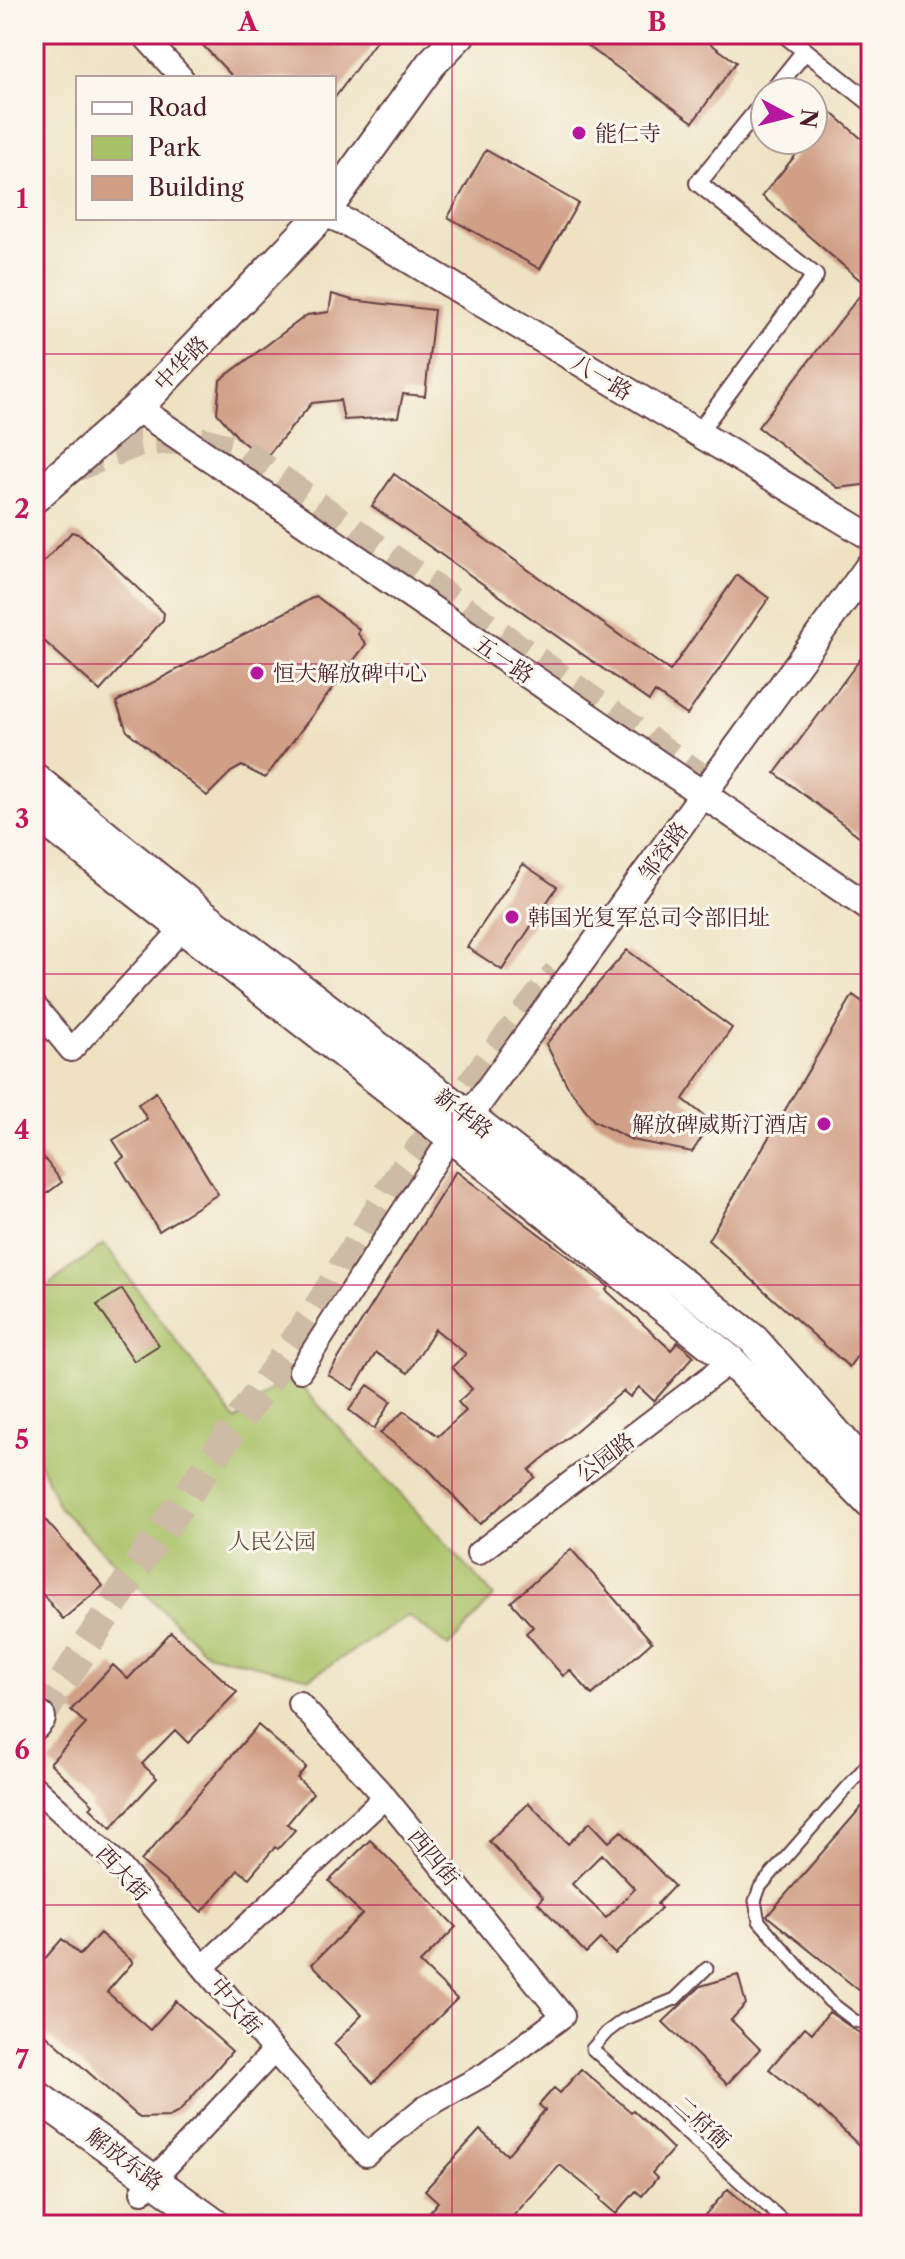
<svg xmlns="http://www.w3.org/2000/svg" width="905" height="2259" font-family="'Libre Caslon Text','Noto Serif SC',serif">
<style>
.green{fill:#a9c166;stroke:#7a7048;stroke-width:2}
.building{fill:#d19f86;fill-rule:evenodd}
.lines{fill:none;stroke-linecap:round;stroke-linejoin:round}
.secondary-tunnel{stroke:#cdbba5;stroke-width:30;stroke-dasharray:30 15;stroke-linecap:butt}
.service-casing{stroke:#633c42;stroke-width:15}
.pedestrian-casing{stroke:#633c42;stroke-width:20}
.minor-casing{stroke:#633c42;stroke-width:26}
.tertiary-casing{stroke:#633c42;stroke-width:30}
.secondary-casing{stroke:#633c42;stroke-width:34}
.service{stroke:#fff;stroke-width:11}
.pedestrian{stroke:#fff;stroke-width:16}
.minor{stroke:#fff;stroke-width:22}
.tertiary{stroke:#fff;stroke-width:26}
.secondary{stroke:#fff;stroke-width:30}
.grid{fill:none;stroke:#c2185b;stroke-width:2;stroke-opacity:0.55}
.poi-dot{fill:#b5179e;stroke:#fbf7ec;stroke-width:3}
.labels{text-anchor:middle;stroke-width:6;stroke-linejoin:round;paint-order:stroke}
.poi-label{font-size:22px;fill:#4a1f2b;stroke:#fbf7ec;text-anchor:start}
.street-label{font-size:22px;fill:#4a1f2b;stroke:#fbf7ec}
.park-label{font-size:22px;fill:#66503d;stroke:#fbf7ec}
.neatline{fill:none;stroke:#c2185b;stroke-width:3}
.grid-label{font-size:26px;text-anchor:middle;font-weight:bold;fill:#c2185b}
</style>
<rect width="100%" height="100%" fill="#fbf7ec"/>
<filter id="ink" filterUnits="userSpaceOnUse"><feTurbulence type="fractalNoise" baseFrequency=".0125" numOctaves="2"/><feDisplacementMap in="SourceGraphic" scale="16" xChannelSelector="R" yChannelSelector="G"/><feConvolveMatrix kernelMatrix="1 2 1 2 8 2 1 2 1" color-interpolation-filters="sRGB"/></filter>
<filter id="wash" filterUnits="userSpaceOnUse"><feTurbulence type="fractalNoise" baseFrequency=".006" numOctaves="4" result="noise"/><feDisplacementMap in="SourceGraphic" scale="32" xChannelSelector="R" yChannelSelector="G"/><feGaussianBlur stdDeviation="1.8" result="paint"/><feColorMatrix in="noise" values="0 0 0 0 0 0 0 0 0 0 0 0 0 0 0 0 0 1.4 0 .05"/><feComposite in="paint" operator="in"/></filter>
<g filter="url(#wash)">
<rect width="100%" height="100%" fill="#eee2c3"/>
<path class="green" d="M104 1244 236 1421 288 1372 494 1596 449 1647 408 1616 310 1678 206 1653 59 1508 34 1449V1296Z"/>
<g id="blocks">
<path class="building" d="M192 34H381L334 99V78H234Z
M571 34H697L736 62 693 122Z
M831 112 871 147V484L838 488 758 427 867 286 762 196 808 140H813V134Z
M486 150 578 203 540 269 448 217Z
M332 294 352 300 434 310 425 396 403 394 398 417 344 420 340 400 312 403 264 460 239 439 217 413 220 380 307 315 329 312Z
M394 474 670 671 737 575 769 598 687 715 655 692 649 701 372 506Z
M72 532 81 535 164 613 163 620 100 691 34 632V572Z
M316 596 359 629 358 634 366 644 265 778 242 766 231 772 207 796 127 731 116 702Z
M871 645V845L775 773Z
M523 864 557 887 502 970 467 947Z
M627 950 732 1028 683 1099 712 1122 692 1152 632 1140 594 1121 567 1085 546 1044Z
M853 995 871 1008V1337L849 1367 708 1240Z
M156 1092 218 1194 159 1231 117 1162 124 1157 113 1140 147 1119 138 1104Z
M34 1145 62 1182 34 1203Z
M456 1171 609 1287 606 1290 671 1350 678 1342 694 1356 654 1401 639 1387 630 1397 623 1391 529 1470 535 1477 480 1524 427 1468 380 1433 404 1411 438 1436 466 1411 458 1402 472 1389 452 1367 466 1354 435 1329 408 1373 376 1353 353 1390 328 1375Z
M122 1289 159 1345 134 1361 97 1305Z
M368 1385 391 1401 374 1429 349 1410Z
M34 1507 103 1586 63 1619 34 1584Z
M571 1549 652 1642 592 1695 570 1670 563 1676 526 1633 533 1627 511 1602Z
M171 1632 237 1692 188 1743 175 1730 142 1764 157 1778 111 1828 90 1808 93 1804 50 1763 86 1724 71 1710 113 1665 128 1679Z
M258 1725 306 1767 297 1778 313 1793 287 1824 295 1830 278 1849 275 1847 249 1878 238 1870 202 1912 141 1861Z
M871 1796V2000L767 1916Z
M529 1803 568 1844 590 1822 609 1842 621 1831 674 1886 657 1904 661 1908 615 1954 600 1939 586 1953 538 1903 543 1897 489 1841ZM602 1854 635 1889 606 1918 572 1884Z
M370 1840 456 1927 420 1963 457 1999 373 2083 334 2044 362 2015 312 1964 362 1914 329 1881Z
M100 1933 133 1962 107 1992 150 2030 176 2001 232 2051 179 2112 169 2117 140 2118 34 2024V1971L62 1939 80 1955Z
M738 1975 746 2004 731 2020 760 2049 727 2084 663 2022 701 1986Z
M829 2012 871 2041V2157L820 2108 819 2110 769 2069 805 2027 812 2033Z
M581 2069 631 2112 633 2110 673 2149 652 2173 657 2178 642 2196 636 2191 616 2214 600 2200 601 2198 560 2165 505 2225H418L438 2202 425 2190 480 2130 507 2155 545 2110 539 2105 554 2088 560 2093Z
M728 2189 770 2225H696Z"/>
</g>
</g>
<g filter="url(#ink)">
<use href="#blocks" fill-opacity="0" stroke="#633c42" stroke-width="2"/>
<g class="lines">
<path class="secondary-tunnel" d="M70 469 138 442 188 438 241 452 719 791
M40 1718 144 1556 316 1311 400 1175 558 973"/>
<defs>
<path id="service" d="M871 1760 760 1887 755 1901 759 1921 829 2001 855 2021 871 2024
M707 1968 675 1999 623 2020 607 2032 592 2049 788 2225"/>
<path id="pedestrian" d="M784 34 871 103
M772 92 805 51
M697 434 815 276 698 183 765 101"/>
<path id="minor" d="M142 34 182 78
M34 1005 71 1050 183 928
M300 1371 451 1137
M478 1553 731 1361
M34 1787 119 1865 203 1967
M274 2051 366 2155 422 2109 487 2073 563 2016 385 1797 299 1703
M142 2192 274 2051 203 1967 385 1797"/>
<path id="tertiary" d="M334 217 350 224 871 537
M137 408 871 909
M456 1131 469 1116 871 563"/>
<path id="secondary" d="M334 199 431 64 460 34
M34 498 137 408 319 218
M34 778 197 910 469 1116 753 1339 871 1473
M34 812 451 1137 731 1361 871 1504
M34 1725 40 1718
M34 2094 216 2225"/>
</defs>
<use href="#service" class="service-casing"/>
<use href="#pedestrian" class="pedestrian-casing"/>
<use href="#minor" class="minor-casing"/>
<use href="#tertiary" class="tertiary-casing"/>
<use href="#secondary" class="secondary-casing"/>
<use href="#service" class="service"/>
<use href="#pedestrian" class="pedestrian"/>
<use href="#minor" class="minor"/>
<use href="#tertiary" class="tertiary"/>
<use href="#secondary" class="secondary"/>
</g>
</g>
<path class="grid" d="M452 34V2225M34 354H871M34 664H871M34 974H871M34 1285H871M34 1595H871M34 1905H871"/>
<g class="poi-dot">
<circle cx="579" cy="133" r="8"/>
<circle cx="257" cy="673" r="8"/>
<circle cx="512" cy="917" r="8"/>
<circle cx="824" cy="1124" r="8"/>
</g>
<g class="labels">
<g class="poi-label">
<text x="595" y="141">能仁寺</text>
<text x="273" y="681">恒大解放碑中心</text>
<text x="528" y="925">韩国光复军总司令部旧址</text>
<text x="808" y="1132" text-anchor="end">解放碑威斯汀酒店</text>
</g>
<g class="street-label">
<text transform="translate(181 363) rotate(-46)" y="8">中华路</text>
<text transform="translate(602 377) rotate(31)" y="8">八一路</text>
<text transform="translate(504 659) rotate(34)" y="8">五一路</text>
<text transform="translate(663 851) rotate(-54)" y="8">邹容路</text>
<text transform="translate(464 1113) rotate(38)" y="8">新华路</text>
<text transform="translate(605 1457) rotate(-37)" y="8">公园路</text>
<text transform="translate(434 1857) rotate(51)" y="8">西四街</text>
<text transform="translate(123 1873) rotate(47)" y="8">西大街</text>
<text transform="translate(236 2006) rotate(50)" y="8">中大街</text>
<text transform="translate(703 2122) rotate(42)" y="8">二府衙</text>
<text transform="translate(125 2159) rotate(36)" y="8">解放东路</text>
</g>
<g class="park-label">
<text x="272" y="1549">人民公园</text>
</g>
</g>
<rect width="905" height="2259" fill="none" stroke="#fbf7ec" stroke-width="88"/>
<rect x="76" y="76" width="260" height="144" fill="#fbf7ec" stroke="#b4a19f" stroke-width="2"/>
<rect x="92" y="102" width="40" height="12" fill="#ffffff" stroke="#b4a19f" stroke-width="2"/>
<text x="148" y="116" font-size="24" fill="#4a1f2b">Road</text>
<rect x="92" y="136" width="40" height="24" fill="#a9c166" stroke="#b4a19f" stroke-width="2"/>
<text x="148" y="156" font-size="24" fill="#4a1f2b">Park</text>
<rect x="92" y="176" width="40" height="24" fill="#d19f86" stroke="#b4a19f" stroke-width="2"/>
<text x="148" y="196" font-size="24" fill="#4a1f2b">Building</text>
<g transform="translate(789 116) rotate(97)"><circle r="38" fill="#fbf7ec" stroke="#b4a19f" stroke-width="2"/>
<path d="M0-6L14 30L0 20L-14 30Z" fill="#b5179e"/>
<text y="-12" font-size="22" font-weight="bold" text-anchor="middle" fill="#4a1f2b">N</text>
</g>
<rect x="44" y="44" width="817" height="2171" class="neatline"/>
<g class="grid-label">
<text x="248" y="31">A</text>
<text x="657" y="31">B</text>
<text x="22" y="208">1</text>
<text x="22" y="518">2</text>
<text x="22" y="828">3</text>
<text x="22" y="1139">4</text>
<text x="22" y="1449">5</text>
<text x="22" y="1759">6</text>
<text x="22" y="2069">7</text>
</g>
</svg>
